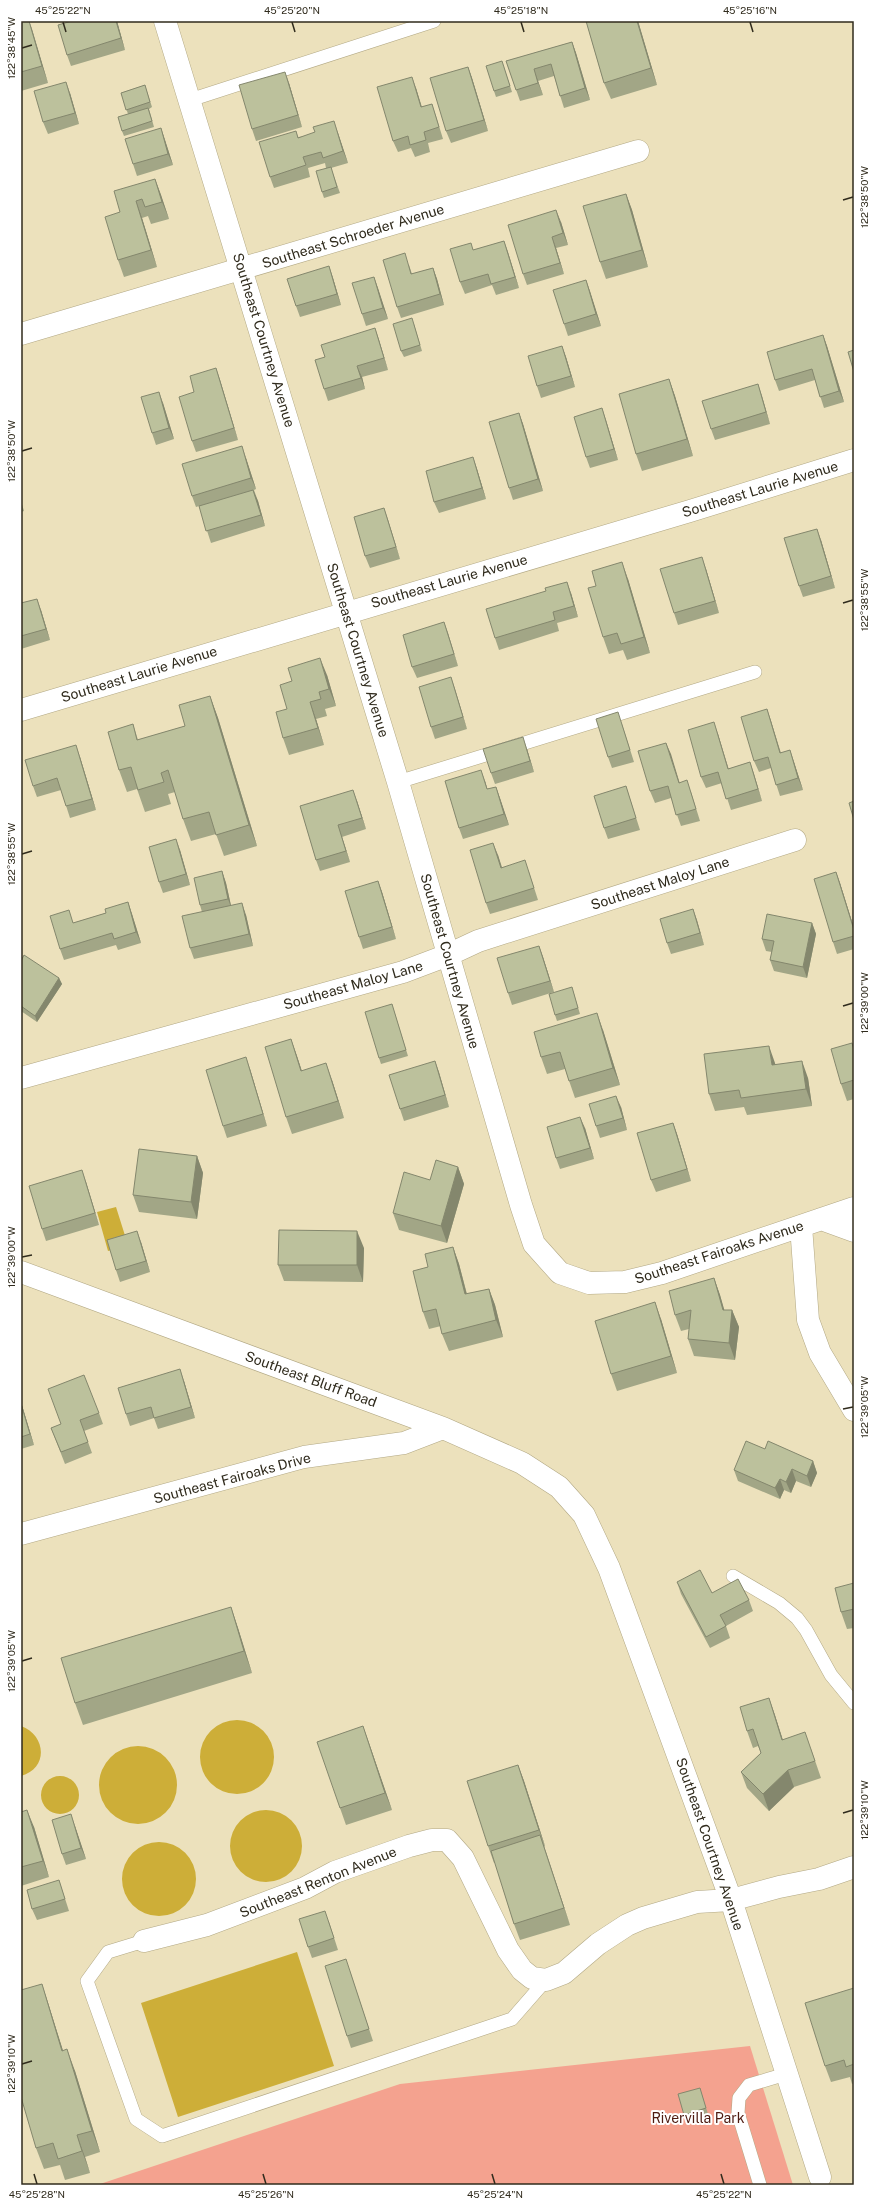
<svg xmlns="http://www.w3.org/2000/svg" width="875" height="2206" font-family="'Public Sans',sans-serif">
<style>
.green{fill:#f4a28f}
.water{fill:#cdae38}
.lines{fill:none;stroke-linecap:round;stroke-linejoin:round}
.lane-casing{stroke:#b2a884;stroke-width:14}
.street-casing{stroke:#b2a884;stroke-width:23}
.lane{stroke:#fff;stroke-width:13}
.street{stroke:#fff;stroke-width:22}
.wall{fill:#a2a686}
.shaded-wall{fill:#84876d}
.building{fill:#bcc19c;stroke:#84876d}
.ticks{fill:none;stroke:#302b1d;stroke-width:1.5}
.labels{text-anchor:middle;stroke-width:4;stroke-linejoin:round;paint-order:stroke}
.street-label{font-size:14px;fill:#302b1d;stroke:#fff}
.park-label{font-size:14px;fill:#4e1b11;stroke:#fff}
.neatline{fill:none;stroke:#302b1d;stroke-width:1.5}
.ticks-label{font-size:10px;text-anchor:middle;fill:#302b1d}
</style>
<rect width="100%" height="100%" fill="#ece1bc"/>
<path class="green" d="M750 2046 793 2185H97L400 2084Z"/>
<path class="water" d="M116 1207 128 1245 108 1251 97 1212Z
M200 1757a37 37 0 1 1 74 0a37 37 0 1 1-74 0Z
M21 1726C46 1735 49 1768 21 1776Z
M99 1785a39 39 0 1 1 78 0a39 39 0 1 1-78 0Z
M41 1795a19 19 0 1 1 38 0a19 19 0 1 1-38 0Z
M230 1846a36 36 0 1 1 72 0a36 36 0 1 1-72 0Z
M122 1879a37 37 0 1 1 74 0a37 37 0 1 1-74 0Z
M297 1952 334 2066 178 2117 141 2003Z"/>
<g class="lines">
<defs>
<path id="lane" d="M190 100 434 21
M398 782 755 672
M733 1576 779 1603 797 1618 806 1630 831 1675 854 1703
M144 1941 108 1952 87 1981 136 2119 162 2136 512 2019 546 1980
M760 2185 738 2113 739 2098 749 2085 786 2074"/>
<path id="street" d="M165 21 398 782 521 1205 534 1244 560 1273 589 1283 625 1282 662 1273 854 1208
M21 334 638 151
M21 710 690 511 854 460
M21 1078 403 972 448 955 478 941 795 840
M821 1219 854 1231
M801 1226 808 1320 820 1353 854 1410
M21 1272 443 1428 522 1463 559 1487 584 1515 609 1568 731 1900 820 2177
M21 1534 304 1457 404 1443 443 1428
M144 1941 207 1925 305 1888 335 1872 409 1846 432 1840H447L463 1858 508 1950 522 1970 532 1978 546 1980 564 1973 598 1944 627 1925 643 1918 697 1902 731 1900 779 1887 819 1879 854 1867"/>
</defs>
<use href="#lane" class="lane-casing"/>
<use href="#street" class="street-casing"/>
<use href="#lane" class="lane"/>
<use href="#street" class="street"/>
</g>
<path class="wall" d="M21 21H29L48 83 21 91Z
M72 21H117L125 50 71 66 67 55Z
M586 21H638L657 85 611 99 604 83Z
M572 42 576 53 590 100 564 108 554 76 538 81 543 95 520 101 506 61Z
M468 67 472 78 488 131 451 143 446 131Z
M504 67 512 92 496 97 494 91Z
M289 83 302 127 256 141 252 129Z
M145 85 152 107 149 109 154 127 124 136 122 131 128 114 121 93Z
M416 88 422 107 432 104 436 116 443 139 428 143 430 152 415 157 411 148 398 152 393 141Z
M70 93 79 124 48 134 43 122Z
M161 128 165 140 173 165 137 176 133 164Z
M296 131 298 137 338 133 348 163 331 168 340 193 324 198 322 192 326 168 325 163 308 168 310 177 274 188 270 177Z
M155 179 161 195 169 219 151 224 148 216 142 218 157 267 124 277 118 260 120 212Z
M626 194 632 210 648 267 606 279 600 262Z
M561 222 568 245 556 248 564 274 527 285 523 274Z
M504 241 519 288 496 295 492 285 465 294 460 282 474 250Z
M409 265 412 274 433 268 437 279 444 305 401 318 397 307Z
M329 266 333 278 341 305 300 317 296 306Z
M374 277 388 319 366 326 362 314Z
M586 280 601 326 568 336 564 324Z
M414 324 422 351 404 357 401 351Z
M375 328 379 340 388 370 362 377 365 389 328 401 324 389 325 357Z
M823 335 827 346 844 402 824 408 815 380 779 391 775 380Z
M562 346 566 357 575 387 541 398 537 386Z
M216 368 220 380 238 440 196 452 192 441 194 392Z
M669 379 675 396 693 456 642 471 636 454Z
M758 384 770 424 715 440 711 429Z
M163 403 174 439 156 445 152 433Z
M602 408 618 460 590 468 586 457Z
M519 413 523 424 543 491 513 500 509 488Z
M473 457 477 469 486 499 439 513 434 502Z
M246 458 256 489 254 490 258 501 265 526 211 543 199 506 196 507 192 496Z
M21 501 24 511 21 512Z
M384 508 388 520 400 559 370 568 365 556Z
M821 540 835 588 803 597 799 586Z
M706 569 719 613 678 625 674 613Z
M628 579 650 653 627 660 623 650 609 654 603 637 596 586Z
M571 593 578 617 557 623 559 631 499 650 495 638Z
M21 603 41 610 50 640 21 649Z
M444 622 458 666 417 678 412 667Z
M327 675 336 706 325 709 327 716 316 719 324 745 289 755 283 738 287 709Z
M451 677 467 729 435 739 431 727Z
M210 696 218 718 257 846 224 856 216 834 191 841 183 819 175 792 168 794 171 804 145 812 137 789 127 792 119 770 133 724 138 740 185 726Z
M767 709 771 721 781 753 790 750 794 762 803 790 780 796 771 768 759 772 754 761Z
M622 724 634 762 612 768 608 757Z
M718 734 728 769 750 762 762 801 731 810 722 783 706 788 701 777Z
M666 743 679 783 691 792 700 821 681 826 671 798 655 803 650 791Z
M527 749 534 772 495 784 491 773Z
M80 757 96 810 70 818 61 790 37 797 33 786Z
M485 781 487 789 496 787 509 825 463 839 459 828Z
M626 786 640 830 608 839 604 828Z
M357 801 366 829 342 837 350 862 320 871 316 860 300 806Z
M180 850 190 885 163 893 159 882Z
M498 855 502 867 529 872 538 900 490 914 486 903Z
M222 871 226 883 231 906 246 915 253 946 194 959 190 948 202 912 200 905Z
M836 872 840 883 854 928V949L837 954 833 942Z
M378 881 382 892 396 939 363 949 359 937Z
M128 902 132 914 141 943 118 950 116 945 64 960 60 949 73 923 106 913Z
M693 909 704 945 671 954 667 943Z
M812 923 816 934 807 978 774 971 770 960 772 952 766 951 762 939Z
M539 946 543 957 554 992 512 1005 508 993Z
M21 961 59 978 62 984 37 1022 21 1011Z
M572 987 580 1014 557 1021 555 1015Z
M392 1004 408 1056 381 1064 379 1058Z
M603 1030 620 1085 575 1098 565 1069 547 1074 541 1057Z
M291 1039 302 1071 332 1080 344 1118 292 1134 286 1117Z
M852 1043 854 1049V1099L847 1101 841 1084Z
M435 1061 449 1107 404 1121 400 1109Z
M775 1063V1065L808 1078 812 1106 747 1115 744 1107 715 1111 709 1094Z
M250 1069 267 1126 227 1138 223 1126Z
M621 1107 627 1130 600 1138 596 1126Z
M673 1123 677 1134 691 1181 656 1192 651 1180Z
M585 1128 594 1159 560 1169 556 1158Z
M197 1156 203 1173 197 1219 139 1212 133 1195Z
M458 1167 464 1184 447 1243 399 1230 393 1213 430 1180Z
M86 1182 99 1225 46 1241 42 1229Z
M141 1242 150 1272 120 1282 116 1270Z
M453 1247 459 1264 467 1294 489 1289 495 1305 503 1337 449 1351 442 1334 441 1326 429 1329 423 1312 428 1267Z
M364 1248 363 1282 284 1281 278 1265Z
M714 1278 720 1295 724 1310H732L739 1327 735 1360 694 1356 688 1339 689 1329 681 1331 675 1315Z
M661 1319 677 1373 617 1391 611 1374Z
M184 1381 195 1418 158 1429 154 1418 130 1426 126 1414Z
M21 1402 34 1445 21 1449Z
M99 1413 103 1424 84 1431 92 1453 65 1464 51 1428Z
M765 1449 813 1461 817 1473 811 1487 796 1481 791 1493 784 1490 780 1499 738 1481 734 1470Z
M677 1582 712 1593 749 1600 753 1611 726 1626 730 1638 710 1648 681 1594Z
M854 1583V1628L847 1629 841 1612Z
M231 1607 238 1628 252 1673 83 1725 75 1703Z
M769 1698 783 1740 811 1749 821 1778 794 1787 769 1811 747 1788 741 1772 761 1753 758 1746 753 1748 747 1731Z
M363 1726 392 1810 346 1825 340 1808Z
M518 1765 524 1781 545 1846 544 1847 570 1925 520 1940 514 1924 495 1863H494L488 1846Z
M21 1812 34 1827 49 1877 21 1886Z
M75 1826 86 1859 66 1865 62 1854Z
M59 1880 69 1911 37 1920 32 1909Z
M329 1922 338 1950 312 1958 308 1947Z
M350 1971 373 2041 351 2048 347 2036Z
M42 1984 49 2006 63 2051 75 2071 100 2152 85 2157 90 2173 65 2180 60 2165 44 2169 36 2148Z
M854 1988V2083L852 2084 850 2077 831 2082 825 2066Z
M700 2088 708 2114 686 2121 684 2115Z"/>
<path class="shaded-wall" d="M29 21 32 29 48 83 42 66Z
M116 21H117L125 50 121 38Z
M637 21H638L657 85 651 68Z
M572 42 576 53 590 100 585 88Z
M468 67 472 78 488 131 484 120Z
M534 69 538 81 543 95 538 83Z
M285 72 289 83 302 127 298 115Z
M412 77 416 88 425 119 421 107Z
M66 82 70 93 79 124 75 113Z
M334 121 348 163 343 151Z
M161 128 165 140 173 165 168 154Z
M155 179 161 195 169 219 162 202Z
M626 194 632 210 648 267 642 250Z
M136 201 142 218 157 267 151 250Z
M556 210 561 222 568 245 563 233Z
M552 237 556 248 564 274 560 263Z
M504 241 508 252 519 288 515 277Z
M329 266 333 278 341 305 337 294Z
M433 268 437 279 444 305 440 294Z
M374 277 378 288 388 319 383 308Z
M586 280 590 291 601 326 596 314Z
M375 328 379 340 388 370 384 358Z
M823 335 827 346 844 402 839 391Z
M562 346 566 357 575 387 571 376Z
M357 366 362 377 365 389 361 378Z
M216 368 220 380 238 440 234 428Z
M669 379 675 396 693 456 687 439Z
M758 384 762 396 770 424 766 412Z
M159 392 163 403 174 439 169 428Z
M602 408 606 420 618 460 614 449Z
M519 413 523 424 543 491 538 479Z
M242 446 246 458 256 489 251 478Z
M473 457 477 469 486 499 482 488Z
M253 490 258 501 265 526 261 515Z
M384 508 388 520 400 559 396 547Z
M817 529 821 540 835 588 831 576Z
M702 557 706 569 719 613 715 601Z
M622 562 628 579 650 653 644 637Z
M567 582 571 593 578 617 574 606Z
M37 599 41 610 50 640 46 629Z
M444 622 448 633 458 666 454 654Z
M320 658 327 675 336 706 329 689Z
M451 677 455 689 467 729 463 717Z
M210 696 218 718 257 846 249 825Z
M310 702 316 719 324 745 318 728Z
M767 709 771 721 784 765 780 753Z
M714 722 718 734 732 780 728 769Z
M523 737 527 749 534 772 530 761Z
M666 743 671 754 683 794 679 783Z
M76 745 80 757 96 810 92 799Z
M790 750 794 762 803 790 798 778Z
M750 762 754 774 762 801 758 789Z
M481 770 485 781 491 801 487 789Z
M496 787 500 798 509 825 504 814Z
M353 790 357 801 366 829 362 818Z
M338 825 342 837 350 862 346 851Z
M176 839 180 850 190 885 186 874Z
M493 843 498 855 505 879 501 868Z
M222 871 226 883 232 910 228 899Z
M836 872 840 883 854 928V930Z
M378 881 382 892 396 939 392 927Z
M128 902 132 914 141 943 136 932Z
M242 903 246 915 253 946 249 934Z
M693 909 697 920 704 945 700 933Z
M812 923 816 934 807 978 803 967Z
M539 946 543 957 554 992 550 981Z
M59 978 62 984 37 1022 35 1016Z
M597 1013 603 1030 620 1085 613 1068Z
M291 1039 297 1056 307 1088 301 1071Z
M769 1046 775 1063 778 1082 772 1065Z
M246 1057 250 1069 267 1126 263 1114Z
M435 1061 439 1072 449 1107 445 1095Z
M802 1061 808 1078 812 1106 806 1089Z
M326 1063 332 1080 344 1118 338 1101Z
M616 1096 621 1107 627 1130 623 1118Z
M580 1117 585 1128 594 1159 590 1148Z
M673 1123 677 1134 691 1181 687 1169Z
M197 1156 203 1173 197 1219 191 1202Z
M458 1167 464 1184 447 1243 441 1226Z
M82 1170 86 1182 99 1225 95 1213Z
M137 1231 141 1242 150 1272 146 1261Z
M357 1231 364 1248 363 1282 357 1265Z
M453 1247 459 1264 471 1311 465 1294Z
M714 1278 720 1295 729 1326 723 1310Z
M489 1289 495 1305 503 1337 496 1320Z
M655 1302 661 1319 677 1373 671 1356Z
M732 1310 739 1327 735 1360 729 1343Z
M180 1369 184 1381 195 1418 191 1407Z
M21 1402 34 1445 30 1434 21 1404Z
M813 1461 817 1473 811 1487 807 1476Z
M792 1469 796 1481 791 1493 786 1482Z
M780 1479 784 1490 780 1499 775 1488Z
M231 1607 238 1628 252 1673 244 1651Z
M769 1698 775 1715 788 1757 782 1740Z
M363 1726 369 1743 392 1810 385 1793Z
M518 1765 524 1781 545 1846 539 1830Z
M788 1770 794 1787 769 1811 763 1794Z
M27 1810 34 1827 49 1877 43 1861Z
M71 1814 86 1859 81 1848Z
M540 1835 546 1852 570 1925 564 1908Z
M42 1984 49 2006 70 2073 62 2051Z
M67 2049 75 2071 100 2152 92 2131Z
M77 2135 85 2157 90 2173 82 2151Z"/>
<path class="building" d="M21 21H29L42 66 21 72Z
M72 21H116L121 38 67 55 58 25Z
M586 21H637L651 68 604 83Z
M572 42 585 88 560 96 551 64 534 69 538 83 516 90 506 61Z
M502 61 510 86 494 91 486 66Z
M468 67 484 120 446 131 430 78Z
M285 72 298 115 252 129 239 85Z
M412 77 421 107 432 104 439 127 424 132 426 140 410 145 408 136 393 141 377 87Z
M66 82 75 113 43 122 34 91Z
M145 85 150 102 126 110 121 93Z
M148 108 152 121 122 131 118 117Z
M334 121 343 151 323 158 321 152 303 157 306 165 270 177 259 142 296 131 298 138 315 132 313 127Z
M161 128 168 154 133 164 125 139Z
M331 167 337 187 322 192 316 171Z
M155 179 162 202 145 207 142 199 136 201 151 250 118 260 105 217 120 212 114 191Z
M626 194 642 250 600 262 583 206Z
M556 210 563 233 552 237 560 263 523 274 508 225Z
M504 241 515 277 491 284 488 274 460 282 450 249 471 243 473 250Z
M405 253 411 274 433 268 440 294 397 307 383 260Z
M329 266 337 294 296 306 287 279Z
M374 277 383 308 362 314 352 283Z
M586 280 596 314 564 324 553 290Z
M412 318 420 345 401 351 393 324Z
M375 328 384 358 357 366 361 378 324 389 315 360 325 357 321 345Z
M823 335 839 391 820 397 812 369 775 380 767 352Z
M562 346 571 376 537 386 528 356Z
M854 350V372L848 352Z
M216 368 234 428 192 441 179 397 194 392 190 376Z
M669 379 687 439 636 454 619 394Z
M758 384 766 412 711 429 702 401Z
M159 392 169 428 152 433 141 397Z
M602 408 614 449 586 457 574 417Z
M519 413 538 479 509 488 489 422Z
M242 446 251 478 192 496 182 464Z
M473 457 482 488 434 502 426 471Z
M253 490 261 515 206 531 199 506Z
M384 508 396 547 365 556 354 517Z
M817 529 831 576 799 586 784 538Z
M702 557 715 601 674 613 660 569Z
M622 562 644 637 621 644 617 633 603 637 588 588 596 586 592 571Z
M567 582 574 606 553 612 555 620 495 638 486 609 546 591 545 588Z
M37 599 46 629 21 636V603Z
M444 622 454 654 412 667 403 635Z
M320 658 329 689 319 692 321 699 310 702 318 728 283 738 276 712 287 709 280 685 292 681 288 668Z
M451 677 463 717 431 727 419 687Z
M210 696 249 825 216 835 209 812 183 819 168 770 161 773 164 782 138 790 131 767 119 770 108 732 133 724 137 740 185 726 179 705Z
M767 709 780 753 790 750 798 778 776 785 768 757 754 761 741 717Z
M618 712 630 750 608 757 596 719Z
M714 722 728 769 750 762 758 789 726 799 718 772 701 777 688 730Z
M523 737 530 761 491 773 483 749Z
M666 743 679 783 687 780 696 809 676 815 668 786 650 791 638 751Z
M76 745 92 799 66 806 57 778 33 786 25 760Z
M481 770 487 789 496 787 504 814 459 828 445 781Z
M626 786 636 818 604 828 594 796Z
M353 790 362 818 338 825 346 851 316 860 300 806Z
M854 801V820L849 803Z
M176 839 186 874 159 882 149 847Z
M493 843 501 868 525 860 534 888 486 903 470 850Z
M222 871 228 899 200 905 194 878Z
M836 872 854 930V936L833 942 814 879Z
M378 881 392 927 359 937 345 891Z
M128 902 136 932 114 939 112 933 60 949 50 916 69 910 73 923 106 913 105 909Z
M242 903 249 934 190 948 182 916Z
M693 909 700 933 667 943 660 919Z
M767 914 812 923 803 967 770 960 774 941 762 939Z
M539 946 550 981 508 993 497 958Z
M24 955 59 978 35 1016 21 1006V961Z
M572 987 578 1008 555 1015 549 994Z
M392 1004 406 1050 379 1058 365 1012Z
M597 1013 613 1068 569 1081 560 1052 541 1057 534 1032Z
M291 1039 301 1071 326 1063 338 1101 286 1117 265 1047Z
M852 1043 854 1050V1080L841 1084 831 1049Z
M769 1046 772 1065 802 1061 806 1089 741 1098 739 1090 709 1094 704 1054Z
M246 1057 263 1114 223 1126 206 1070Z
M435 1061 445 1095 400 1109 389 1075Z
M616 1096 623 1118 596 1126 589 1104Z
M580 1117 590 1148 556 1158 547 1127Z
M673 1123 687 1169 651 1180 637 1133Z
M139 1149 197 1156 191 1202 133 1195Z
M436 1160 458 1167 441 1226 393 1213 404 1172 430 1180Z
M82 1170 95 1213 42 1229 29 1186Z
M279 1230 357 1231V1265H278Z
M137 1231 146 1261 116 1270 107 1240Z
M453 1247 465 1294 489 1289 496 1320 442 1334 436 1309 423 1312 413 1271 428 1267 425 1254Z
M714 1278 723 1310H732L729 1343 688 1339 691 1310 675 1315 669 1291Z
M655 1302 671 1356 611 1374 595 1321Z
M180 1369 191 1407 154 1418 151 1407 126 1414 118 1388Z
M84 1375 99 1413 80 1420 88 1442 61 1452 51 1428 61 1424 48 1389Z
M21 1404 30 1434 21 1437Z
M746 1441 765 1449 768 1441 813 1461 807 1476 792 1469 786 1482 780 1479 775 1488 734 1470Z
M700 1570 712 1593 738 1579 749 1600 720 1615 726 1626 706 1637 677 1582Z
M854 1583V1609L841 1612 835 1588Z
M231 1607 244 1651 75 1703 61 1658Z
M769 1698 782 1740 805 1732 815 1761 788 1770 763 1794 741 1772 761 1753 753 1729 747 1731 740 1707Z
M363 1726 385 1793 340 1808 317 1742Z
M518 1765 539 1830 488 1846 467 1781Z
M27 1810 43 1861 21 1867V1812Z
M71 1814 81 1848 62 1854 52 1820Z
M540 1835 564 1908 514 1924 491 1851Z
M59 1880 65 1899 32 1909 27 1890Z
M325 1911 334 1938 308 1947 299 1919Z
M346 1959 369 2029 347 2036 325 1966Z
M42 1984 62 2051 67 2049 92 2131 77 2135 82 2151 58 2159 53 2143 36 2148 21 2097V1990Z
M854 1988V2064L846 2067 844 2060 825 2066 805 2003Z
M700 2088 706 2108 684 2115 678 2094Z"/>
<path class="ticks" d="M63 22 66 32M292 22 295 32M521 22 524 32M750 22 753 32M22 48 32 45M843 200 853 197M22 451 32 448M843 603 853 600M22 854 32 851M843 1006 853 1003M22 1257 32 1255M843 1409 853 1407M22 1661 32 1658M843 1813 853 1810M22 2064 32 2061M34 2174 37 2184M263 2174 266 2184M492 2174 495 2184M721 2174 724 2184"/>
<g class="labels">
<g class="street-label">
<text transform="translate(353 236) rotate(-17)" y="5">Southeast Schroeder Avenue</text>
<text transform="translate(264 340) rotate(73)" y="5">Southeast Courtney Avenue</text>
<text transform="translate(760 489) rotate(-17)" y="5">Southeast Laurie Avenue</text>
<text transform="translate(449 581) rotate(-16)" y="5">Southeast Laurie Avenue</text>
<text transform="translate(358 650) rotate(73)" y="5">Southeast Courtney Avenue</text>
<text transform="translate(139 674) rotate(-17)" y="5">Southeast Laurie Avenue</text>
<text transform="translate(660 883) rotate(-18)" y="5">Southeast Maloy Lane</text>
<text transform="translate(450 961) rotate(74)" y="5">Southeast Courtney Avenue</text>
<text transform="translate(353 985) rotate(-16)" y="5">Southeast Maloy Lane</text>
<text transform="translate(719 1252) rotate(-18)" y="5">Southeast Fairoaks Avenue</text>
<text transform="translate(311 1379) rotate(20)" y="5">Southeast Bluff Road</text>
<text transform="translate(232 1478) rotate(-15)" y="5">Southeast Fairoaks Drive</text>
<text transform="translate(710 1844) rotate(71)" y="5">Southeast Courtney Avenue</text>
<text transform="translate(318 1882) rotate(-22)" y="5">Southeast Renton Avenue</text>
</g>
<g class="park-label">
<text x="698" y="2123">Rivervilla Park</text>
</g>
</g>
<rect width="875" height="2206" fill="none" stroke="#ffffff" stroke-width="44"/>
<rect x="22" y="22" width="831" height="2162" class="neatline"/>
<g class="ticks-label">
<text x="63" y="14">45°25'22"N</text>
<text x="292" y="14">45°25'20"N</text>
<text x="521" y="14">45°25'18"N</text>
<text x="750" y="14">45°25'16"N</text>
<text transform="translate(11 48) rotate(-90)" y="4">122°38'45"W</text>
<text transform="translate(864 197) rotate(-90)" y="4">122°38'50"W</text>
<text transform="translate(11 451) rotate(-90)" y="4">122°38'50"W</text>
<text transform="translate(864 600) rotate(-90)" y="4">122°38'55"W</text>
<text transform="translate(11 854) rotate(-90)" y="4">122°38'55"W</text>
<text transform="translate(864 1003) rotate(-90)" y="4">122°39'00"W</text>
<text transform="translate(11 1257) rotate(-90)" y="4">122°39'00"W</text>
<text transform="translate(864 1407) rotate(-90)" y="4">122°39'05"W</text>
<text transform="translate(11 1661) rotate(-90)" y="4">122°39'05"W</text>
<text transform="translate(864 1810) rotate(-90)" y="4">122°39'10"W</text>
<text transform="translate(11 2064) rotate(-90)" y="4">122°39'10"W</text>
<text x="37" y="2198">45°25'28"N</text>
<text x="266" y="2198">45°25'26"N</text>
<text x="495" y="2198">45°25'24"N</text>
<text x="724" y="2198">45°25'22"N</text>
</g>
</svg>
